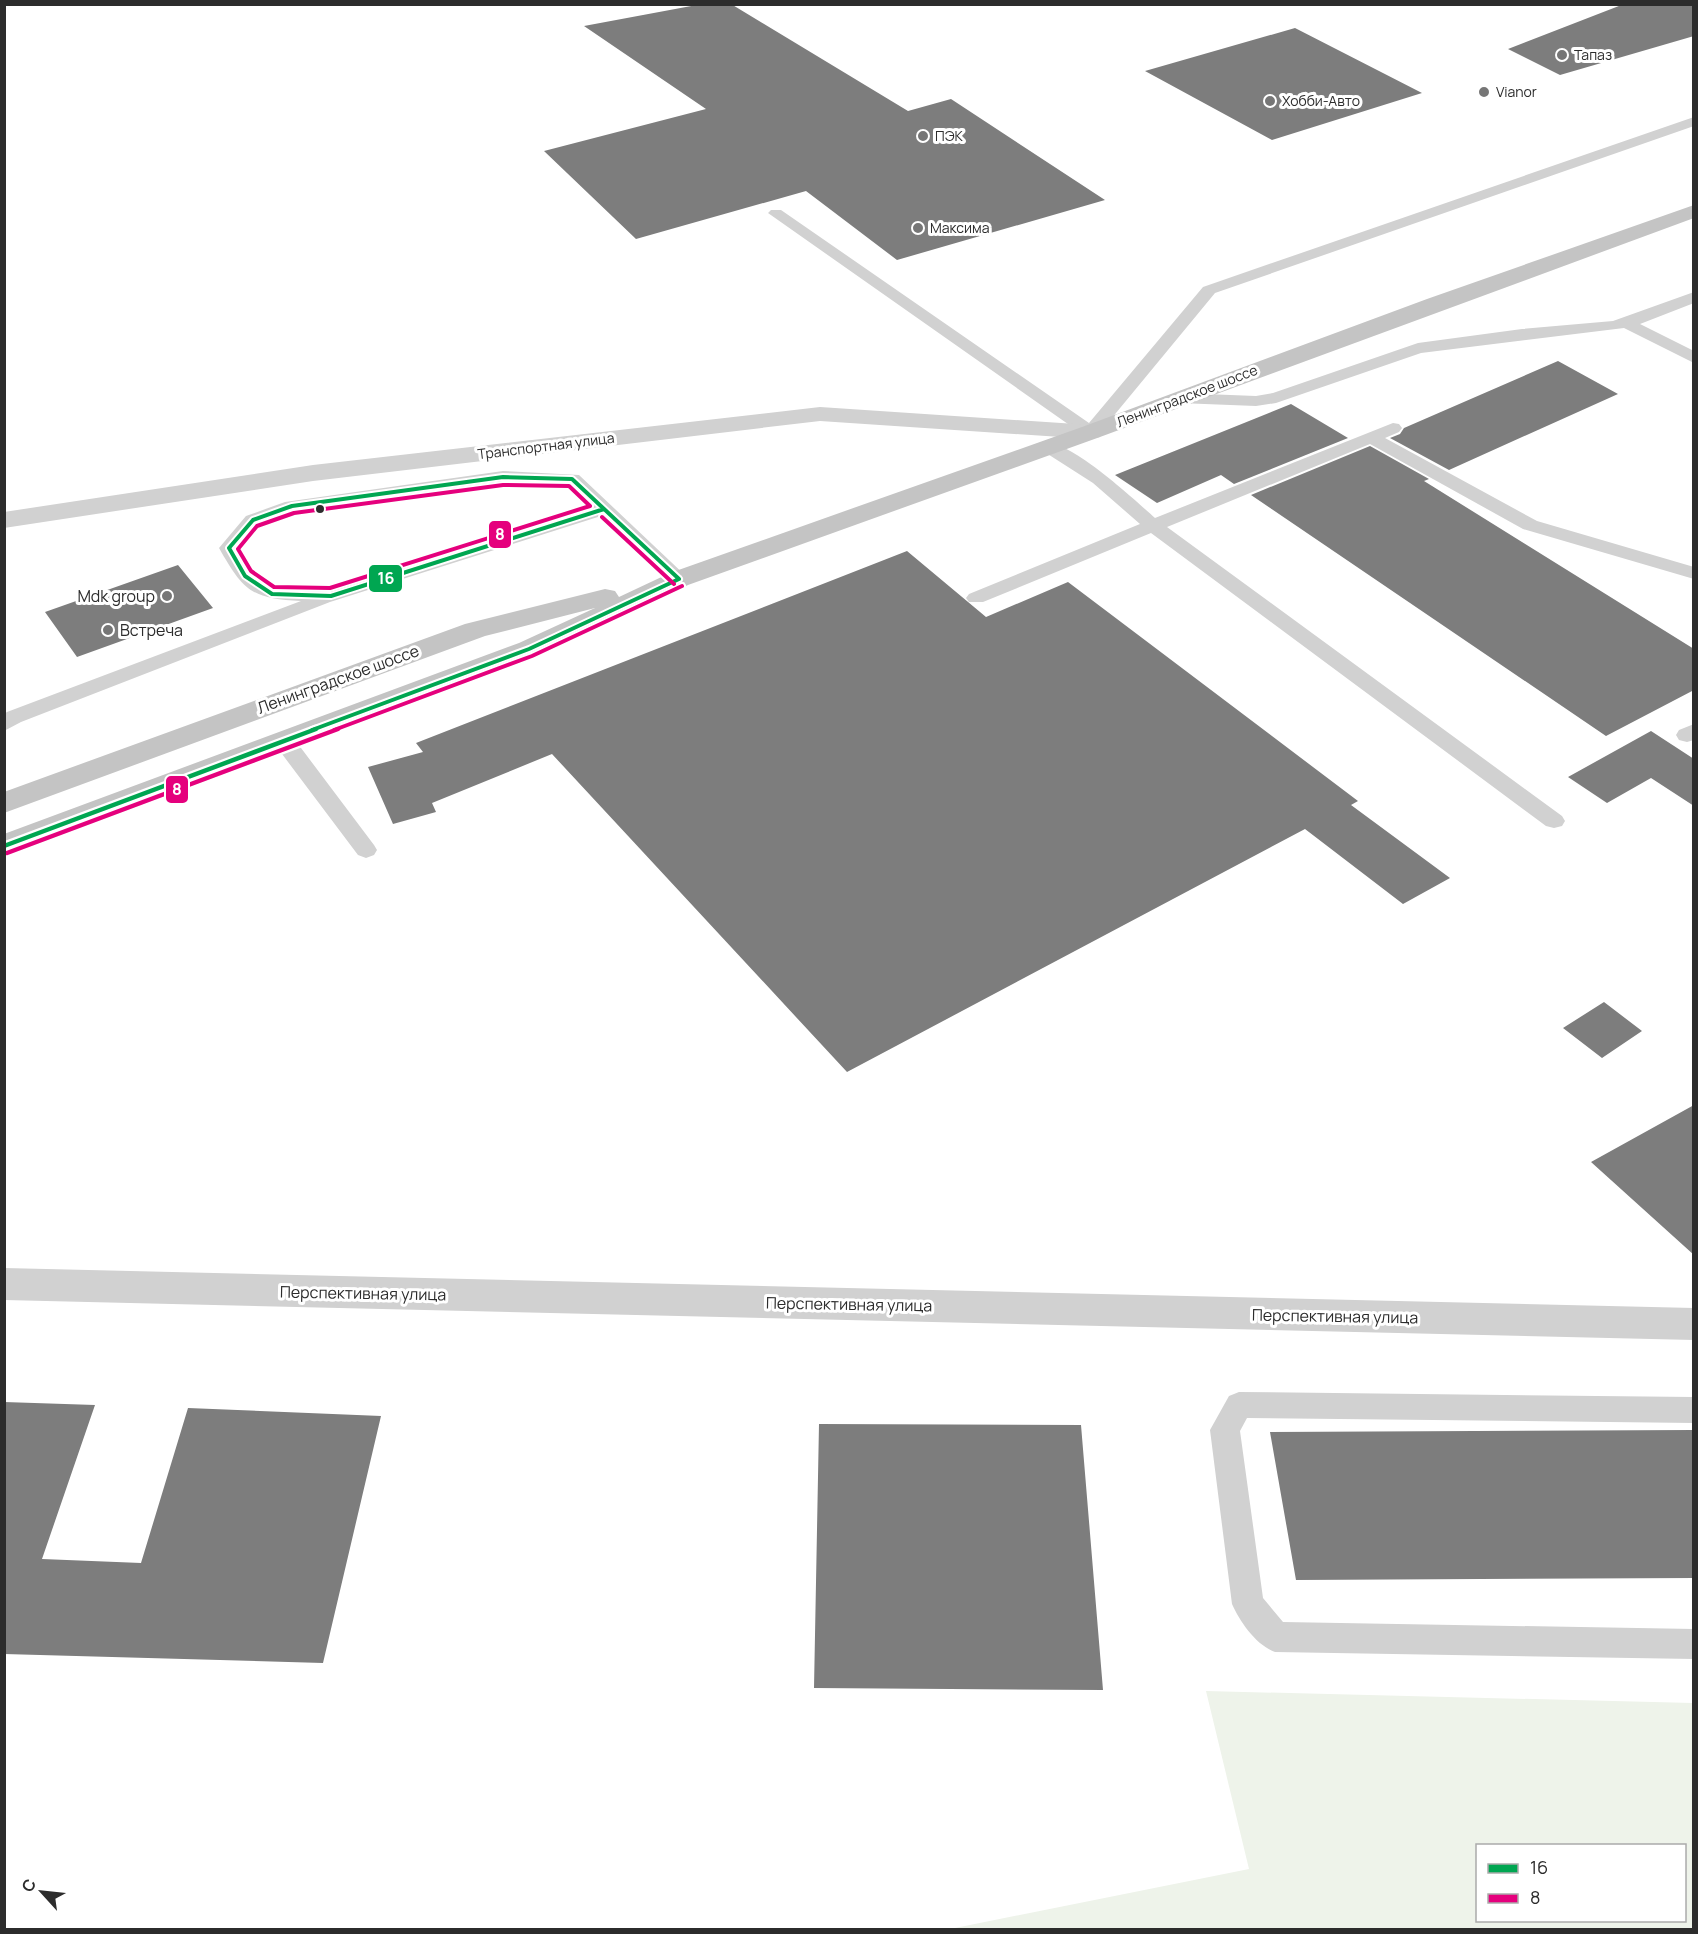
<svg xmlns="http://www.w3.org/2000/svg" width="1698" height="1934" font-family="Manrope,sans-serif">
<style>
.green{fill:#eef3ea;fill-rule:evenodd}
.building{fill:#7d7d7d}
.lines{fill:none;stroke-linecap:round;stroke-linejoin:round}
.lane{fill:#d1d1d1;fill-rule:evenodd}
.street{fill:#d1d1d1;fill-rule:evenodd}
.primary{fill:#c4c4c4;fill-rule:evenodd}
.bus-1-far1-casing{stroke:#fff;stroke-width:8}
.bus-1-casing{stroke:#fff;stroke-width:9}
.bus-2-far1-casing{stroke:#fff;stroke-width:8}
.bus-2-casing{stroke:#fff;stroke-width:9}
.bus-1-far1{stroke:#00a651;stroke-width:4}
.bus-1{stroke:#00a651;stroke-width:4.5}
.bus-2-far1{stroke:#e5007d;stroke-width:4}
.bus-2{stroke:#e5007d;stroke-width:4.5}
.poi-dot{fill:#767676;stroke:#fff;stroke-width:2}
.bus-dot{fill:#2c2c2c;stroke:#fff;stroke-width:2}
.labels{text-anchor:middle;stroke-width:6;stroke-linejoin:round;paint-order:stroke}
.far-poi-label{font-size:14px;fill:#2c2c2c;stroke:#fff;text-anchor:start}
.far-street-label{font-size:14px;fill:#2c2c2c;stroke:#fff}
.poi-label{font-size:16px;fill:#2c2c2c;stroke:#fff;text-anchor:end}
.street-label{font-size:16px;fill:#2c2c2c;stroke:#fff}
.line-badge{stroke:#fff;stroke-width:2}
.badge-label{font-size:16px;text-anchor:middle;font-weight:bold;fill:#fff}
</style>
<rect width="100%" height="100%" fill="#fff"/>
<path class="green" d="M1206 1691 1693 1703V1929H950L1249 1869ZM1478 1846H1684V1920H1478Z"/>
<path class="building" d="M702 4H731L908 111 951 99 1105 200 897 260 806 191 636 239 544 151 706 109 584 26Z
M1624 4H1694V36L1560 75 1508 49Z
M1295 28 1422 93 1272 140 1145 71Z
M1558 361 1618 394 1449 470 1390 438 1400 434 1404 428Z
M1291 404 1348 438 1234 484 1221 475 1157 503 1115 475Z
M1370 446 1429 479 1424 481 1694 649V690L1606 736 1251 495Z
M907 551 986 617 1068 582 1358 801 1351 805 1450 878 1403 904 1305 829 847 1072 552 754 432 803 436 812 393 824 368 767 423 752 416 743Z
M178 565 213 608 77 657 45 612Z
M1651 731 1694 759V806L1651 778 1607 803 1568 777Z
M1604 1002 1642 1031 1602 1058 1563 1028Z
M1694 1105V1255L1591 1162Z
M4 1402 95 1405 42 1559 141 1563 188 1408 381 1416 323 1663 4 1654Z
M819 1424 1081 1425 1103 1690 814 1688Z
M1694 1430V1578L1296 1580 1270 1432Z"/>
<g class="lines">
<path class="lane" d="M1694 117V126L1215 293 1097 436H1085L768 213 771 210H781L1089 423 1203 287Z
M1694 292V303L1640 324 1694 351V363L1624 328 1421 353 1276 403 1256 406 1179 403 1173 402 1170 398 1173 394 1179 393 1256 396 1273 393 1418 343 1522 329 1613 321Z
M1393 423 1399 424 1402 428 1399 432 1385 438 1537 521 1694 567V579L1523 529 1370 444 1167 527 1562 816 1565 821 1562 826 1554 828 1546 826 1151 533 983 602H969L966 598 969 594 1140 524 1093 483 1043 451 1040 447 1043 443C1067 437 1136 501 1155 518Z
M503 471 579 475 689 579 686 583H672L601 516 330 602 21 722 4 731V714L7 712 301 601C251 599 243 590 219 548L246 516 285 502ZM503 483 567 484 591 507 330 590 277 588 253 572 239 548 260 524 295 511Z
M1694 724V740L1687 742 1679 740 1676 735 1679 730Z
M284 734 292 736 374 845 377 850 374 855 366 858 358 855 276 746 273 741 276 736Z
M1239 1392 1694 1397V1423L1247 1418 1240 1431 1263 1598 1283 1622 1694 1629V1659L1275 1652C1256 1645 1240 1622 1232 1604L1210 1430 1229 1396Z"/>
<path class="street" d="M820 407 1091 425 1100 427 1103 432 1100 437 1091 439 820 421 313 481 4 528V512L313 465Z
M4 1268 1694 1308V1340L4 1300Z"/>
<path class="primary" d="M1694 205V218L1100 437 688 585 539 655 4 856V834L519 643 595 608 485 636 4 813V792L465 624 605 589 615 591 619 597 670 573 1082 427 1427 299Z"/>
<defs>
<path id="bus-1-far1" d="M604 509 331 596 272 594 245 576 229 548 253 520 292 506 503 477 572 479 679 579
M312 730 529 649 679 579"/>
<path id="bus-1" d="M4 846 316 729"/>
<path id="bus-2-far1" d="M503 485 569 486 590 506 330 588 274 587 251 571 238 549 257 526 294 513Z
M602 517 674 584
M334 730 532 656 682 586"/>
<path id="bus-2" d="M7 853 338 729"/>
</defs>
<use href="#bus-1-far1" class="bus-1-far1-casing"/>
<use href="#bus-1" class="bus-1-casing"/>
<use href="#bus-2-far1" class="bus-2-far1-casing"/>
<use href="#bus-2" class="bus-2-casing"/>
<use href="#bus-1-far1" class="bus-1-far1"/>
<use href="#bus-1" class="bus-1"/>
<use href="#bus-2-far1" class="bus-2-far1"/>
<use href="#bus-2" class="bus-2"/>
</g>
<g class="poi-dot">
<circle cx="1562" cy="55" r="6"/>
<circle cx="1484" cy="92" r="6"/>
<circle cx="1270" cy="101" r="6"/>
<circle cx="923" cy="136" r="6"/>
<circle cx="918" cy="228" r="6"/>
<circle cx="167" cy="596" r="6"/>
<circle cx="108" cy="630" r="6"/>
</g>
<circle class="bus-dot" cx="320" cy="509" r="5"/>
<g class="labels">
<g class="far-poi-label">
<text x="1574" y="60">Тапаз</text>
<text x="1496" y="97">Vianor</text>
<text x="1282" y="106">Хобби-Авто</text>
<text x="935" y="141">ПЭК</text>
<text x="930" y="233">Максима</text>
</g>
<g class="far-street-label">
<text transform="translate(1187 396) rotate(-21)" y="5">Ленинградское шоссе</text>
<text transform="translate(546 446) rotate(-7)" y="5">Транспортная улица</text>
</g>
<g class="poi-label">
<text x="155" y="602">Mdk group</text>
<text x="120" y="636" text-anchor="start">Встреча</text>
</g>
<g class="street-label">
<text transform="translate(338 679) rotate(-20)" y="6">Ленинградское шоссе</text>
<text transform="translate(363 1293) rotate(1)" y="6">Перспективная улица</text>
<text transform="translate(849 1304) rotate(1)" y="6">Перспективная улица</text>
<text transform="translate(1335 1316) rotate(1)" y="6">Перспективная улица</text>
</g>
</g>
<g class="line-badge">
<rect x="488" y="520" width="24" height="29" rx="6" fill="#e5007d"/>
<rect x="368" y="564" width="35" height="29" rx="6" fill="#00a651"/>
<rect x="165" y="775" width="24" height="29" rx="6" fill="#e5007d"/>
</g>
<g class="badge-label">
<text x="500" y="540">8</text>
<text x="386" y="584">16</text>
<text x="177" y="795">8</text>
</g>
<rect width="1698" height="1934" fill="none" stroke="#2c2c2c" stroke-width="12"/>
<rect x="1476" y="1844" width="210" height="78" fill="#ffffff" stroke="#ababab" stroke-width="1.5"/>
<rect x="1488" y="1864" width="30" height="9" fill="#00a651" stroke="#ababab" stroke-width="1.5"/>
<text x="1530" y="1874" font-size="18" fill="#2c2c2c">16</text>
<rect x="1488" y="1894" width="30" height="9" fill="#e5007d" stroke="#ababab" stroke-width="1.5"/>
<text x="1530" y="1904" font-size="18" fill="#2c2c2c">8</text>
<g transform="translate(42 1892) rotate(297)" stroke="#ffffff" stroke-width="4.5" paint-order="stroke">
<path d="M0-4.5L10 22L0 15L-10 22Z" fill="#2c2c2c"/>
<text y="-9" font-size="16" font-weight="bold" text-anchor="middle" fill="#2c2c2c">С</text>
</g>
</svg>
